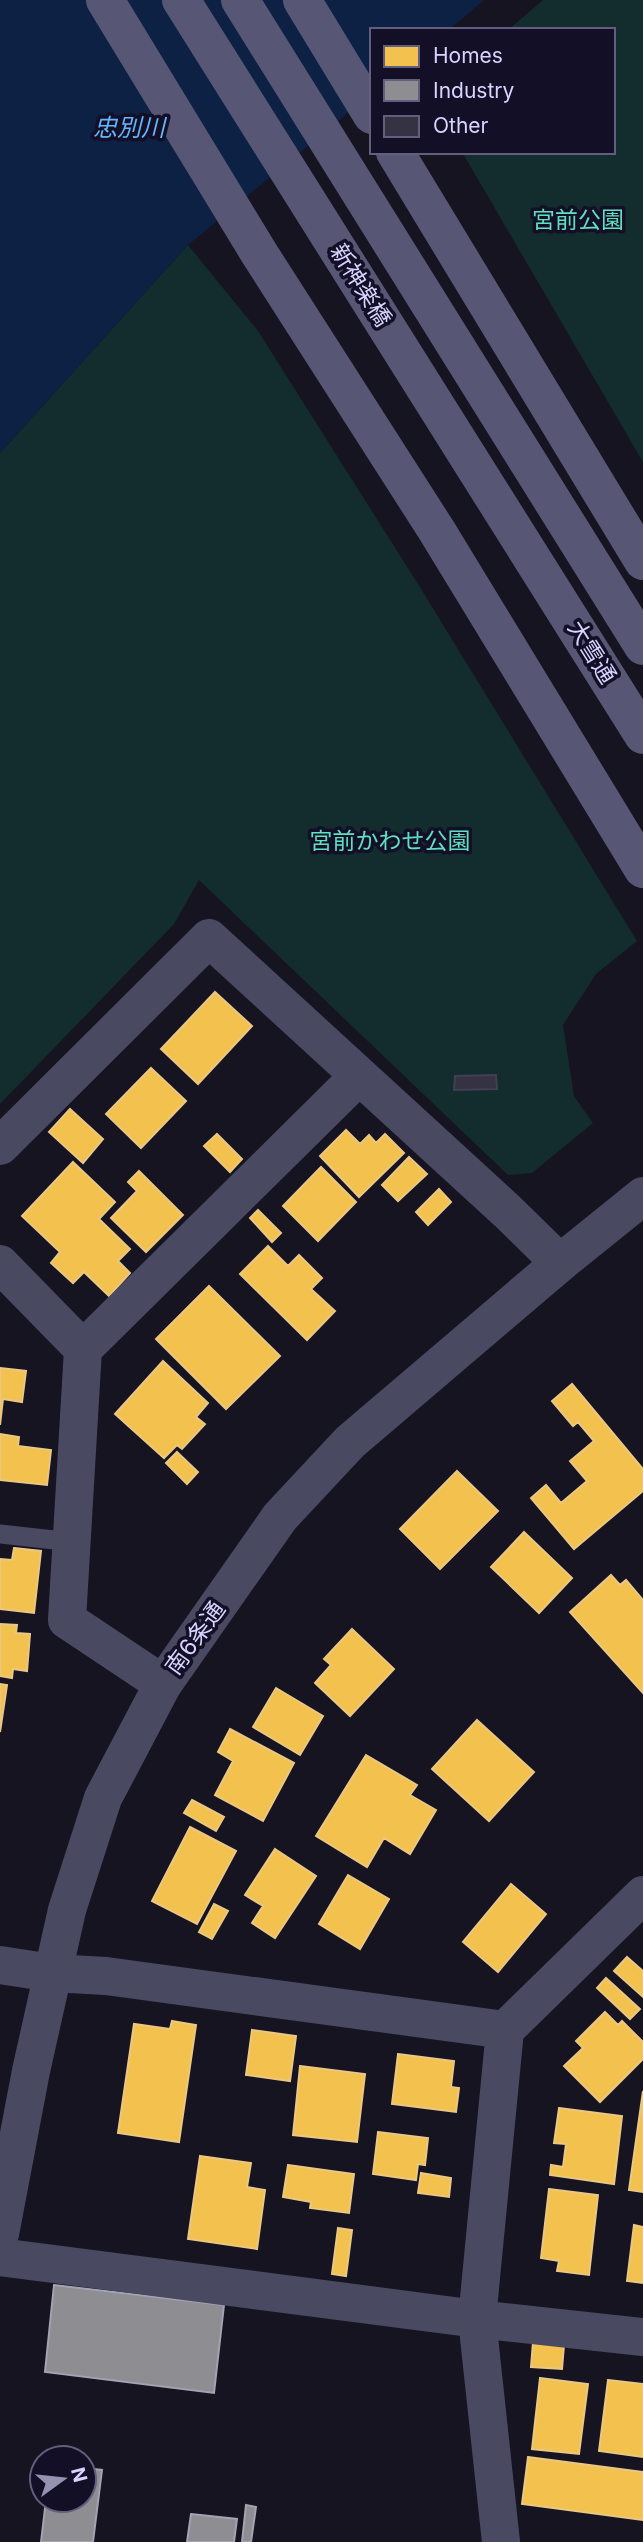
<svg xmlns="http://www.w3.org/2000/svg" width="643" height="2542" font-family="Inter,'Noto Sans JP',sans-serif">
<style>
.green{fill:#132c2d}
.water{fill:#0d2144}
.homes{fill:#f2c14e;stroke:#eac783;stroke-width:2}
.industry{fill:#8d8d92;stroke:#a4a2b3;stroke-width:2}
.building{fill:#343243;stroke:#433f54;stroke-width:2}
.lines{fill:none;stroke-linecap:round;stroke-linejoin:round}
.service{stroke:#4a4962;stroke-width:19}
.minor{stroke:#4a4962;stroke-width:38}
.tertiary{stroke:#4a4962;stroke-width:38}
.secondary{stroke:#575674;stroke-width:38}
.labels{text-anchor:middle;stroke-width:7;stroke-linejoin:round;paint-order:stroke}
.park-label{font-size:23px;fill:#5fe0c0;stroke:#130f26}
.street-label{font-size:23px;fill:#d9d4ff;stroke:#130f26}
.water-label{font-size:24px;font-style:italic;fill:#62b6ff;stroke:#130f26}
</style>
<rect width="100%" height="100%" fill="#161421"/>
<path class="green" d="M543 0H643V462L462 152H613V30H508Z
M188 245 258 331 418 584 637 941 596 974 563 1025 574 1096 593 1123 532 1173 508 1175 199 880 174 924 0 1104V453Z"/>
<path class="water" d="M0 0H484L449 30H372V93L188 245 0 453Z"/>
<path class="homes" d="M215 992 252 1026 198 1084 161 1049Z
M151 1068 186 1101 141 1148 106 1114Z
M70 1109 103 1139 83 1163 49 1132Z
M346 1130 360 1144 369 1135 376 1143 385 1134 404 1153 359 1197 320 1156Z
M217 1134 242 1159 230 1172 204 1146Z
M409 1157 427 1174 398 1201 382 1185Z
M73 1162 115 1202 99 1219 130 1249 118 1261 130 1273 109 1296 84 1272 73 1283 51 1263 60 1252 22 1216Z
M321 1167 356 1202 318 1241 283 1206Z
M139 1171 183 1215 146 1252 111 1218 137 1191 128 1182Z
M439 1189 451 1202 428 1225 416 1212Z
M258 1210 281 1233 272 1242 250 1218Z
M268 1246 288 1266 299 1255 322 1278 311 1289 335 1311 307 1340 240 1274Z
M209 1286 280 1356 226 1409 156 1339Z
M163 1361 208 1403 196 1417 205 1424 182 1449 177 1445 164 1458 115 1414Z
M0 1368 26 1371 22 1402 3 1399 0 1425Z
M572 1384 643 1469V1491L574 1549 531 1498 546 1485 561 1503 587 1481 570 1461 594 1441 578 1422 573 1426 552 1401Z
M0 1434 19 1437 18 1446 51 1450 47 1485 0 1480Z
M177 1452 198 1472 187 1484 166 1463Z
M457 1471 498 1511 440 1569 400 1529Z
M524 1532 572 1578 539 1613 491 1567Z
M14 1548 41 1551 34 1613 0 1609V1559L12 1560Z
M611 1575 620 1585 626 1580 643 1600V1693L570 1612Z
M0 1624 17 1625 16 1633 30 1634 27 1671 13 1669 12 1678 0 1676Z
M352 1629 394 1669 350 1716 315 1683 331 1665 324 1659Z
M0 1684 7 1685 0 1732Z
M276 1688 323 1716 300 1755 253 1727Z
M477 1720 534 1772 489 1821 432 1769Z
M230 1729 294 1763 263 1821 215 1795 233 1761 218 1752Z
M366 1755 417 1785 410 1795 436 1810 410 1854 384 1838 367 1867 316 1836Z
M192 1800 224 1817 216 1831 184 1813Z
M190 1827 236 1851 197 1924 152 1901Z
M275 1849 316 1876 275 1938 252 1923 263 1906 245 1895Z
M348 1875 389 1899 360 1949 319 1924Z
M511 1884 546 1914 498 1972 463 1942Z
M214 1904 228 1911 212 1939 199 1932Z
M627 1957 643 1971V1997L614 1971Z
M606 1978 640 2009 630 2019 597 1988Z
M605 2012 618 2025 622 2021 643 2042V2059L600 2102 564 2066 583 2048 576 2041Z
M172 2021 196 2025 179 2142 118 2133 134 2024 170 2029Z
M252 2030 296 2036 290 2081 246 2075Z
M398 2054 454 2061 451 2087 459 2088 456 2112 392 2104Z
M300 2066 365 2074 357 2142 293 2135Z
M643 2091V2192L629 2190Z
M559 2108 622 2116 614 2184 550 2175 551 2165 563 2167 566 2144 554 2143Z
M378 2132 428 2138 425 2165 418 2164 416 2180 373 2174Z
M200 2156 251 2163 247 2187 265 2190 257 2249 188 2239Z
M288 2165 354 2174 349 2213 310 2208 311 2202 283 2197Z
M421 2173 451 2178 449 2197 418 2193Z
M549 2189 598 2195 589 2275 557 2271 559 2261 541 2258Z
M634 2225 643 2227V2283L627 2281Z
M338 2228 352 2230 346 2276 332 2274Z
M533 2342 564 2345 562 2369 531 2367Z
M540 2378 588 2384 579 2454 532 2449Z
M608 2380 643 2384V2457L599 2451Z
M528 2457 643 2472V2520L522 2504Z"/>
<path class="industry" d="M54 2285 224 2305 214 2393 45 2372Z
M84 2468 102 2470 93 2542H41L46 2500H84Z
M246 2505 256 2507 251 2542H242Z
M191 2514 237 2519 234 2542H187Z"/>
<path class="building" d="M496 1075 497 1089 454 1090 455 1076Z"/>
<g class="lines">
<path class="service" d="M0 1534 72 1542"/>
<path class="minor" d="M0 1146 209 938 508 1212 560 1263
M0 1264 83 1349 67 1620 163 1684
M83 1349 359 1076
M0 1965 52 1973 106 1976 505 2030
M0 2257 477 2319 643 2337
M501 2542 477 2319 505 2030 643 1895"/>
<path class="tertiary" d="M0 2234 31 2071 67 1910 103 1798 163 1684 280 1517 350 1442 560 1263 643 1196"/>
<path class="secondary" d="M105 0 259 253 437 531 643 869
M181 0 643 735
M240 0 643 646
M302 0 372 115
M395 152 643 561"/>
</g>
<g class="labels">
<g class="park-label">
<text x="578" y="228">宮前公園</text>
<text x="390" y="849">宮前かわせ公園</text>
</g>
<g class="street-label">
<text transform="translate(361 285) rotate(58)" y="8">新神楽橋</text>
<text transform="translate(592 652) rotate(58)" y="8">大雪通</text>
<text transform="translate(195 1638) rotate(-54)" y="8">南6条通</text>
</g>
<g class="water-label">
<text x="129" y="136">忠別川</text>
</g>
</g>
<rect x="370" y="28" width="245" height="126" fill="#130f26" stroke="#625e7d" stroke-width="2"/>
<rect x="384" y="46" width="35" height="21" fill="#f2c14e" stroke="#625e7d" stroke-width="2"/>
<text x="433" y="63" font-size="21" fill="#d9d4ff">Homes</text>
<rect x="384" y="80" width="35" height="21" fill="#8d8d92" stroke="#625e7d" stroke-width="2"/>
<text x="433" y="98" font-size="21" fill="#d9d4ff">Industry</text>
<rect x="384" y="116" width="35" height="21" fill="#343243" stroke="#625e7d" stroke-width="2"/>
<text x="433" y="133" font-size="21" fill="#d9d4ff">Other</text>
<g transform="translate(63 2479) rotate(75)"><circle r="33" fill="#130f26" stroke="#625e7d" stroke-width="2"/>
<path d="M0-5L12 26L0 18L-12 26Z" fill="#9591b1"/>
<text y="-10" font-size="19" font-weight="bold" text-anchor="middle" fill="#d9d4ff">N</text>
</g>
</svg>
